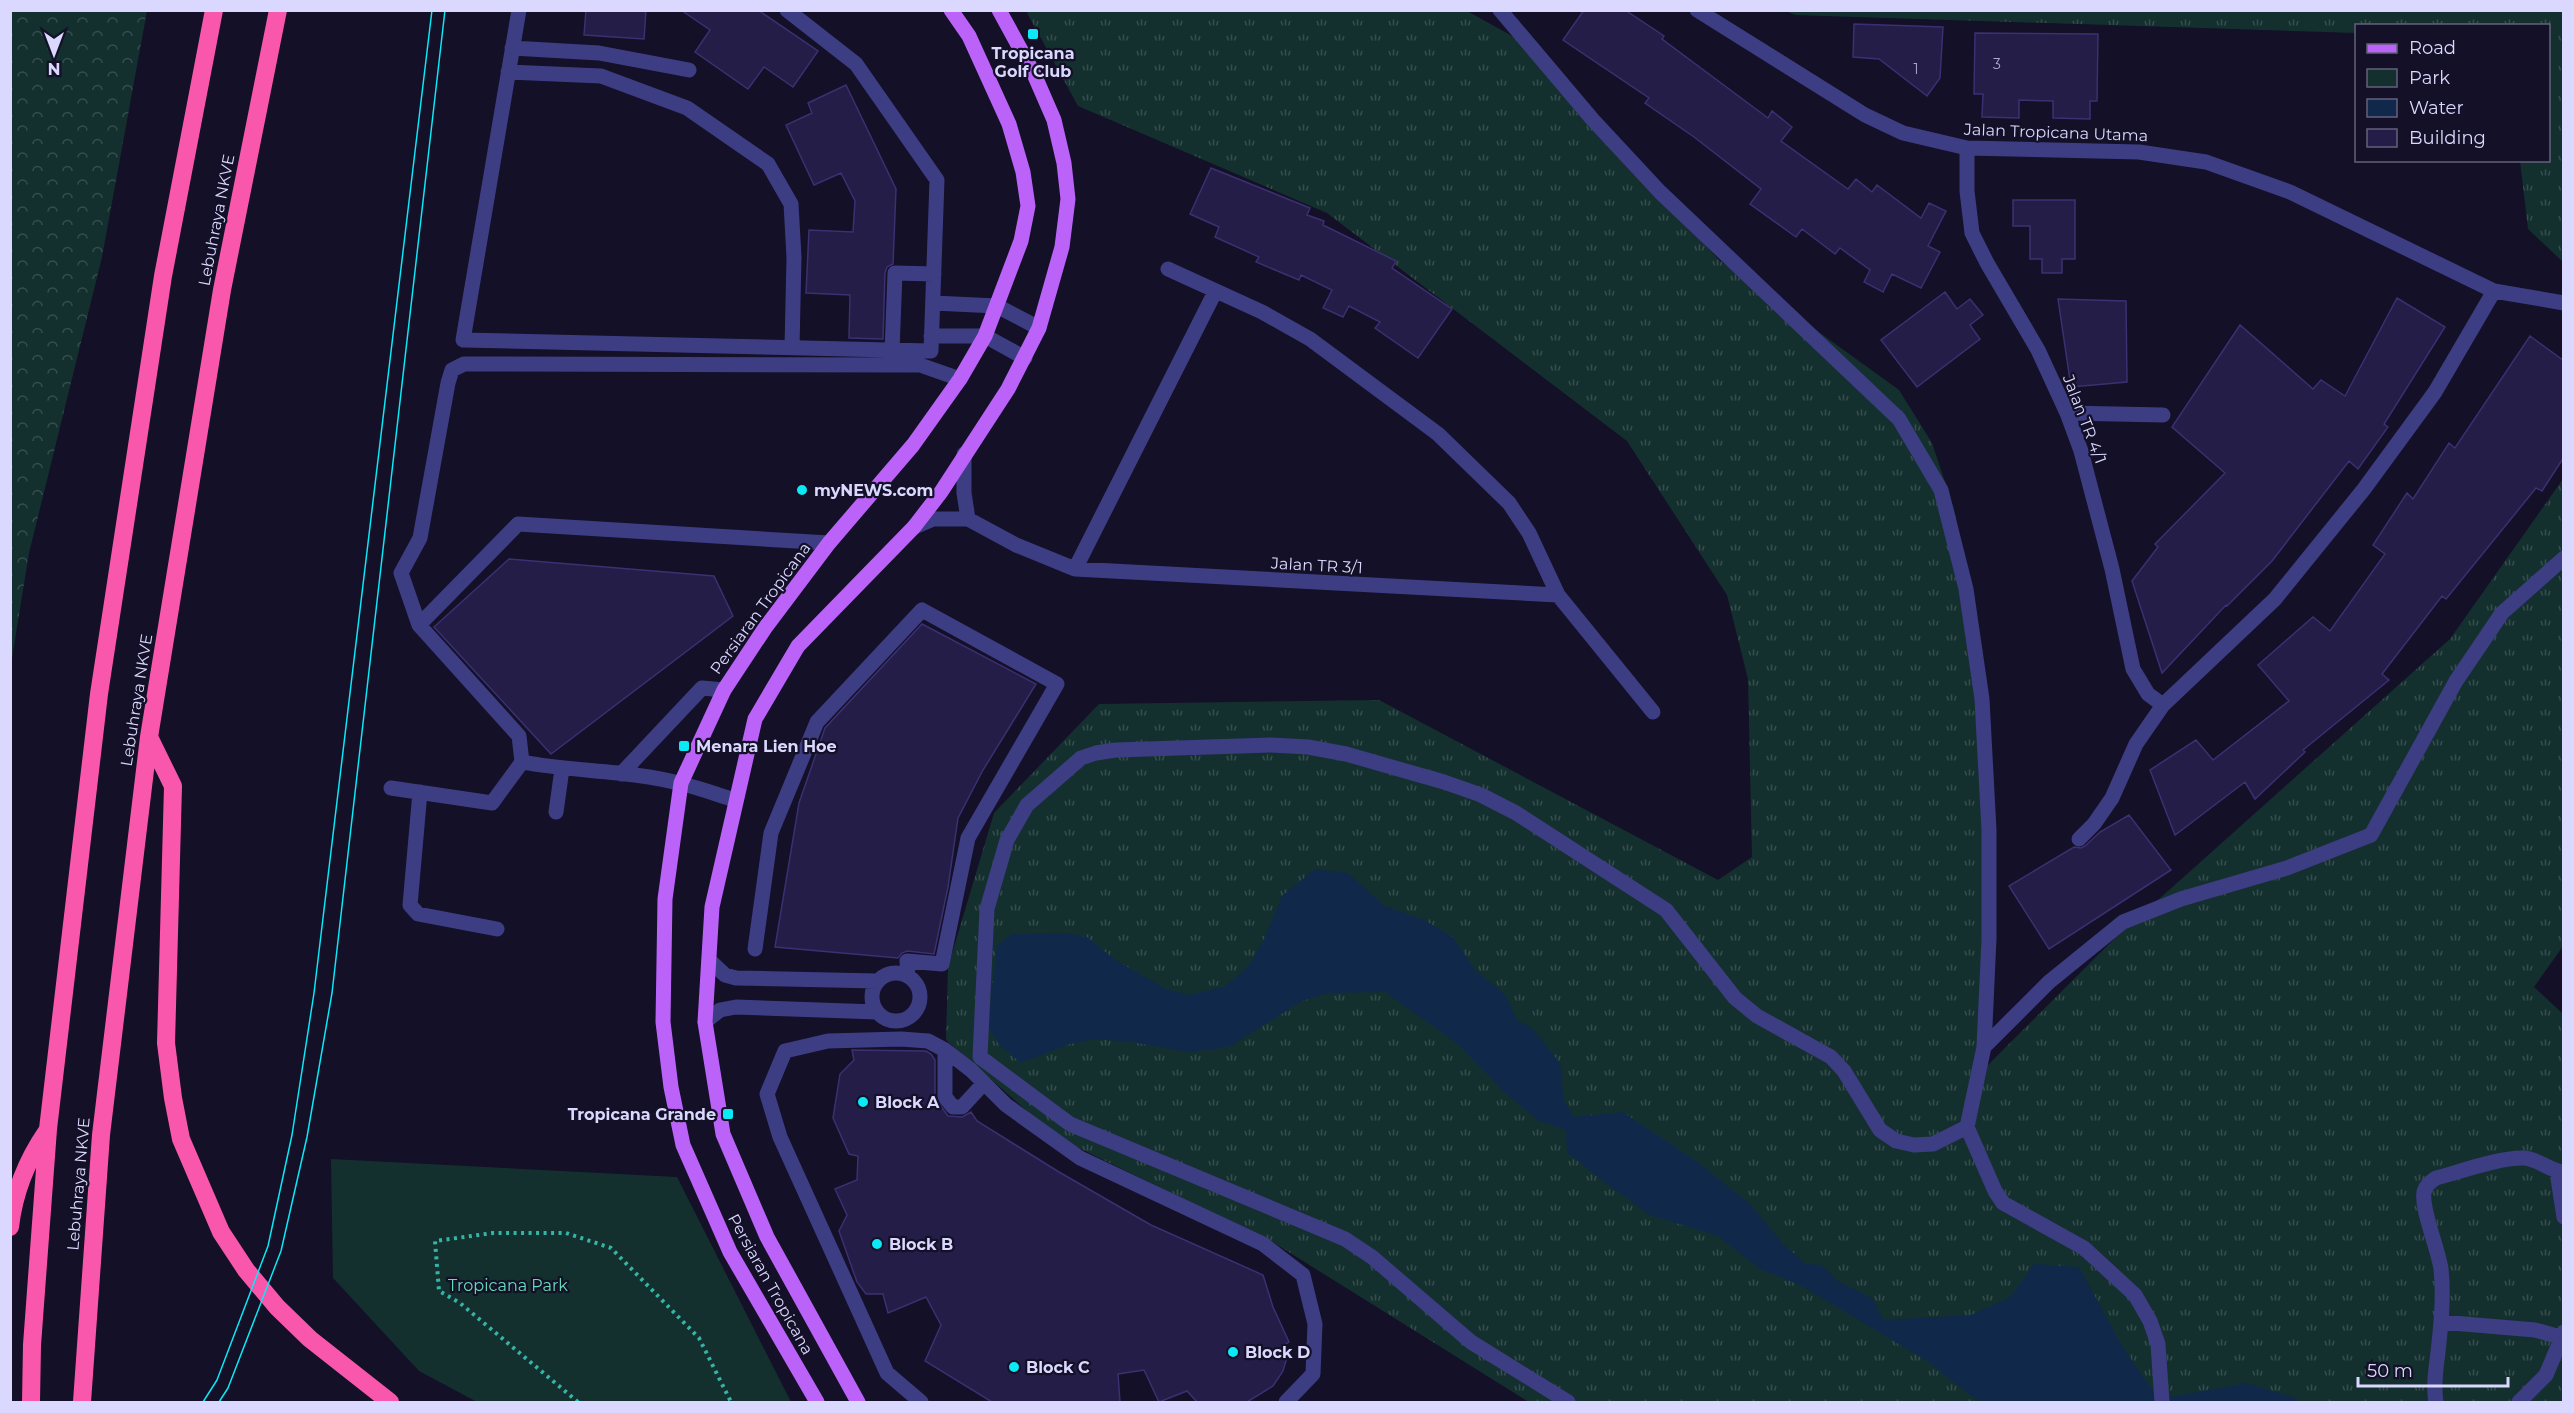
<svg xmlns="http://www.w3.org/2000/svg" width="2574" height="1413" font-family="Montserrat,sans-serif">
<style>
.grass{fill:url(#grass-tufts)}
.forest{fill:url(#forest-crowns)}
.park{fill:#14302e}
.water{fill:#10294b}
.building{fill:#241d47;stroke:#3b3072;stroke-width:1.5}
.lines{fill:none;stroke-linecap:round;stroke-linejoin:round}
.path{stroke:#34b5a8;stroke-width:4;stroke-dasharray:3 4.5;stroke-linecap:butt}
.minor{stroke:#3d3d84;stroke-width:15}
.major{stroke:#bb63f9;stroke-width:15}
.highway{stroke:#f957ab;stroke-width:18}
.tram{stroke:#0be8f6;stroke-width:1.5}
.poi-dot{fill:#0be8f6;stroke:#131027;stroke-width:2}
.labels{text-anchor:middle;stroke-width:4.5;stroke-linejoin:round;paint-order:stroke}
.number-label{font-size:14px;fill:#aca9d0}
.poi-label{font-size:16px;font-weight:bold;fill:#dad8fe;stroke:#131027;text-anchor:start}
.street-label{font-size:16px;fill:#dad8fe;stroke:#131027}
.park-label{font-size:16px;fill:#65dcba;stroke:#131027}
</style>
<defs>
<pattern id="grass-tufts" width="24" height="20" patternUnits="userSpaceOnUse" patternTransform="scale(1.5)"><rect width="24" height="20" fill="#14302e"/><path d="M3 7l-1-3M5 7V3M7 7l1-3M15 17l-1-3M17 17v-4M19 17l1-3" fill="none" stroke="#364d4d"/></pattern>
<pattern id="forest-crowns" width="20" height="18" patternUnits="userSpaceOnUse" patternTransform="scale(1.5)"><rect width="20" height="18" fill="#14302e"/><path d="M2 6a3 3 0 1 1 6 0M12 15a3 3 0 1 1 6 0" fill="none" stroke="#364d4d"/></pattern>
</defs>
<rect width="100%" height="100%" fill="#131027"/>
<path class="grass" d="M1026 11H1467L1521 41 1719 260 1899 390 1932 443 1954 509 1983 653 1984 1069 2111 942 2450 639 2563 479V946L2534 987 2563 1014V1402H1529L1271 1241 1058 1138 946 1040 948 967 994 813 1099 704 1379 700 1718 880 1752 857 1748 679 1727 595 1627 441 1327 213 1078 106Z
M1786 11H2563V262L2528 229 2520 161 2548 160V26H2356V33L1795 15Z"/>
<path class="forest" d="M11 10 147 11 102 257 29 553 11 664Z"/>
<path class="park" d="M331 1159 677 1177 791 1402H477L419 1371 333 1278Z"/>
<path class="water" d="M1315 869 1348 873 1385 906 1424 920 1453 937 1475 970 1505 994 1517 1020 1533 1029 1560 1063 1564 1101 1574 1117 1623 1112 1695 1160 1751 1205 1783 1244 1806 1264 1822 1265 1838 1281 1873 1299 1883 1320 1971 1315 2010 1297 2034 1264 2079 1267 2122 1346 2159 1399 2246 1383 2292 1397 2300 1402H1985L1974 1398 1927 1361 1800 1285 1760 1269 1718 1236 1650 1215 1604 1182 1567 1152 1566 1130 1539 1121 1504 1092 1458 1044 1385 992 1329 993 1302 1001 1229 1047 1188 1052 1131 1042 1097 1039 1070 1044 1021 1063 999 1045 988 1025 997 945 1013 934 1065 933 1087 937 1114 959 1164 988 1189 995 1226 986 1249 966 1264 939 1282 896Z"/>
<path class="building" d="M586 10H646L644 39 584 35Z
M681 10H758L818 51 793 87 764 67 748 89 695 52 710 30Z
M1584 10H1625L1664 36 1662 39 1768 118 1772 111 1792 127 1781 141 1848 189 1856 179 1872 192 1877 185 1921 218 1929 203 1946 211 1928 246 1940 252 1921 288 1892 274 1883 292 1864 282 1870 270 1840 248 1835 254 1802 229 1796 237 1750 204 1761 189 1694 137 1645 103 1649 98 1563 40Z
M1854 24 1943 27 1940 78 1927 96 1879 59 1853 57Z
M1975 33 2098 34 2097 101H2090V119L2053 118V101L2019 100V118L1982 117 1983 94H1974Z
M846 85 896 189 893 264 887 267 885 273 883 339 849 338 850 295 806 293 809 230 853 232 855 201 841 173 814 185 786 125 812 113 808 103Z
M1211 168 1310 208 1307 215 1324 221 1323 225 1396 261 1392 268 1452 309 1418 358 1375 328 1380 322 1349 306 1343 317 1323 308 1332 290 1301 275 1299 280 1256 262 1259 257 1215 237 1219 227 1190 214Z
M2013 200H2075V259H2062V273H2042V259H2030V226H2013Z
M1945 292 1957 309 1970 299 1983 315 1970 325 1980 339 1917 387 1881 340Z
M2397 298 2445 327 2384 424 2388 427 2358 469 2349 461 2272 561 2227 606 2226 605 2162 673 2132 581 2158 547 2155 544 2225 473 2172 427 2240 325 2313 389 2321 380 2345 396Z
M2058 299 2126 301 2127 382 2071 387Z
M2530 336 2564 361V457L2542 491 2536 488 2446 599 2442 596 2382 674 2389 680 2303 750 2305 752 2255 799 2245 782 2175 835 2150 770 2196 740 2213 760 2289 701 2258 665 2313 617 2330 631 2385 554 2373 545 2407 493 2413 499 2449 443 2455 448Z
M509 559 714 576 733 616 551 754 434 627Z
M922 624 1036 684 983 770 958 818 948 887 934 954 907 951 902 953 898 958 775 947 799 803 825 728Z
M2129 815 2171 870 2049 949 2009 886 2074 847 2081 848 2085 846 2100 832Z
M852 1050 926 1051 931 1054 935 1060V1098L948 1116 962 1117 971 1112 977 1121 1059 1172 1151 1225 1263 1275 1273 1307 1289 1342 1282 1346 1287 1357 1283 1371 1273 1386 1247 1402H1197L1187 1391 1159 1402 1144 1370 1118 1374 1120 1402H992L925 1361 941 1325 926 1297 888 1313 883 1294H866L857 1282 839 1231 847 1215 835 1189 857 1180 858 1156 849 1154 833 1118 840 1074 854 1060Z"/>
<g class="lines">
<path class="path" d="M578 1402 460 1303 439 1291 435 1241 493 1233H566L611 1248 699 1338 731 1402"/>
<path class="minor" d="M519 10 463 340 931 351 937 180 856 64 787 10
M1500 10 1593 120 1660 192 1899 419 1941 490 1966 589 1982 699 1989 830V939L1984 1047 1967 1127 1933 1144 1914 1145 1896 1141 1880 1130 1844 1071 1831 1057 1757 1016 1735 998 1666 910 1516 813 1481 795 1444 782 1346 754 1308 747 1271 745 1116 750 1096 753 1081 758 1027 805 1007 840 987 909 980 1057 1070 1124 1345 1239 1372 1257 1471 1342 1568 1402
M1697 10 1865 115 1903 133 1967 148 2139 152 2206 162 2290 192 2494 291 2564 303
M512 48 599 53 689 70
M508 72 601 76 687 108 768 164 791 204 794 257 792 348
M1967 148V191L1972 233 1987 263 2038 350 2067 413 2081 451 2112 569 2133 669 2148 694 2163 705 2275 599 2364 489 2435 392 2494 291
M1168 269 1262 312 1310 339 1438 434 1509 503 1529 533 1558 595 1653 712
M933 303 997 306 1039 328
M931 336H985L1025 358
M892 351 895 273 934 274
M2067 413 2163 415
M964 454V493L968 519
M914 527 933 519H968L1016 545 1075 569 1558 595
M1075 569 1215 292
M419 625 518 524 829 543
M522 762 519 736 419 625 401 573 420 538 448 383 452 370 464 364 920 365 960 379
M621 774 702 688 724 690
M391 788 492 803 522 762C575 772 630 770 682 784 700 788 718 795 735 800
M420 792 410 905 418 914 497 929
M556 812 562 769
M2079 839 2094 824 2112 798 2136 744 2163 705
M755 949 771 833 817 722 922 610 1057 684 968 838 942 964 907 961 908 976
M709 960 725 975 736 978 877 981
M872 997a24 24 0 1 1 48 0a24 24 0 1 1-48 0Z
M705 1022 720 1010 736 1007 877 1012
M1984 1047 2049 982 2123 922 2181 899 2287 868 2371 835 2456 681 2502 613 2564 558
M945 1050V1097L953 1107H962L984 1083
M1967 1127 1995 1191 2003 1203 2084 1248 2135 1295 2150 1321 2158 1344 2162 1402
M2557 1172 2564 1217
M2441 1322 2535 1330 2560 1337
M921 1402 887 1373 780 1137 767 1094 785 1051 828 1041 901 1039 928 1041 945 1050 971 1070 1006 1105 1080 1158 1263 1244 1303 1275 1315 1324 1313 1374 1286 1402
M2436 1402C2433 1386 2436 1369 2438 1352 2441 1325 2444 1296 2441 1269 2438 1248 2421 1209 2424 1192 2426 1185 2430 1182 2436 1178 2459 1172 2501 1157 2524 1158 2539 1159 2549 1171 2564 1172
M2519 1402 2546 1375 2564 1332"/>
<path class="major" d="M817 1402 730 1252 683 1145 671 1087 663 1022 665 899 681 783 724 690 765 628 829 543 913 445 960 379 985 336 1021 241 1028 206 1023 172 1009 124 969 36 951 10
M858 1402 767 1237 723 1134 705 1022 712 907 755 719 798 646 914 527 941 492 1008 389 1039 328 1062 247 1068 199 1064 163 1054 120 1034 74 999 10"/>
<path class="highway" d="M149 737 173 786 166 1043 173 1098 181 1139 221 1232 246 1270 277 1307 310 1339 390 1402
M10 1227C14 1192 27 1160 47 1131
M31 1402 32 1345 48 1129 99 694 163 276 214 10
M82 1402 101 1135 149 737 222 290 278 10"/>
<path class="tram" d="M203 1402 217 1380 268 1246 292 1135 314 993 432 10
M219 1402 228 1388 281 1251 307 1137 332 993 445 10"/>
</g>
<g class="poi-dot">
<rect x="1027" y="28" width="12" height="12" rx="3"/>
<circle cx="802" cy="490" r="6"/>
<rect x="678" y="740" width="12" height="12" rx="3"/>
<circle cx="863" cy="1102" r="6"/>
<rect x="722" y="1108" width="12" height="12" rx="3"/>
<circle cx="877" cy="1244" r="6"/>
<circle cx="1233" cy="1352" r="6"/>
<circle cx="1014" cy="1367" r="6"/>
</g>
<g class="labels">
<g class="number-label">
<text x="1997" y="69">3</text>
<text x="1916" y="74">1</text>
</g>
<g class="poi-label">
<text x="1033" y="59" text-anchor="middle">Tropicana<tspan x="1033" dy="18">Golf Club</tspan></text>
<text x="814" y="496">myNEWS.com</text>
<text x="696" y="752">Menara Lien Hoe</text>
<text x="875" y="1108">Block A</text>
<text x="716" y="1120" text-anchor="end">Tropicana Grande</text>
<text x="889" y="1250">Block B</text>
<text x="1245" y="1358">Block D</text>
<text x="1026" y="1373">Block C</text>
</g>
<g class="street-label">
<text transform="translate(2056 132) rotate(2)" y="6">Jalan Tropicana Utama</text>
<text transform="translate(216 220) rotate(-79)" y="6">Lebuhraya NKVE</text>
<text transform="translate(2085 419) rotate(69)" y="6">Jalan TR 4/1</text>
<text transform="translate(1317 565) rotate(3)" y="6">Jalan TR 3/1</text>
<text transform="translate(760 608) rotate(-54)" y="6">Persiaran Tropicana</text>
<text transform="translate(136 700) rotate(-81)" y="6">Lebuhraya NKVE</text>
<text transform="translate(78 1184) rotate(-85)" y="6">Lebuhraya NKVE</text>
<text transform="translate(771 1284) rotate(61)" y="6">Persiaran Tropicana</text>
</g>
<g class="park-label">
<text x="508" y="1291">Tropicana Park</text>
</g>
</g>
<rect width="2574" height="1413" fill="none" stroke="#dad8fe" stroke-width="24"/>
<rect x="2355" y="24" width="195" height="138" fill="#131027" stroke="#63607d" stroke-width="1.5"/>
<rect x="2367" y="44" width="30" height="9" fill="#bb63f9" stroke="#63607d" stroke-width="1.5"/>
<text x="2409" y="54" font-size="18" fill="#dad8fe">Road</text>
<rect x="2367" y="69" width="30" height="18" fill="#14302e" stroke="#63607d" stroke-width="1.5"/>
<text x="2409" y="84" font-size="18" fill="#dad8fe">Park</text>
<rect x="2367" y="99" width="30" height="18" fill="#10294b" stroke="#63607d" stroke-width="1.5"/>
<text x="2409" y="114" font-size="18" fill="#dad8fe">Water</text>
<rect x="2367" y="129" width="30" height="18" fill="#241d47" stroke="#63607d" stroke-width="1.5"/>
<text x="2409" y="144" font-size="18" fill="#dad8fe">Building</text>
<g transform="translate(54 54) rotate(180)" stroke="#131027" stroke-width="4.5" paint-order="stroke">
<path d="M0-4.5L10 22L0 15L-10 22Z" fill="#dad8fe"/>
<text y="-9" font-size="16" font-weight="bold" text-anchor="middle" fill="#dad8fe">N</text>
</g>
<path d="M2358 1377v9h150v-9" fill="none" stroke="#dad8fe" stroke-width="3"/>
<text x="2367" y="1377" font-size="18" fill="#dad8fe" stroke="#131027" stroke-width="4.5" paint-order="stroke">50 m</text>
</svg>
